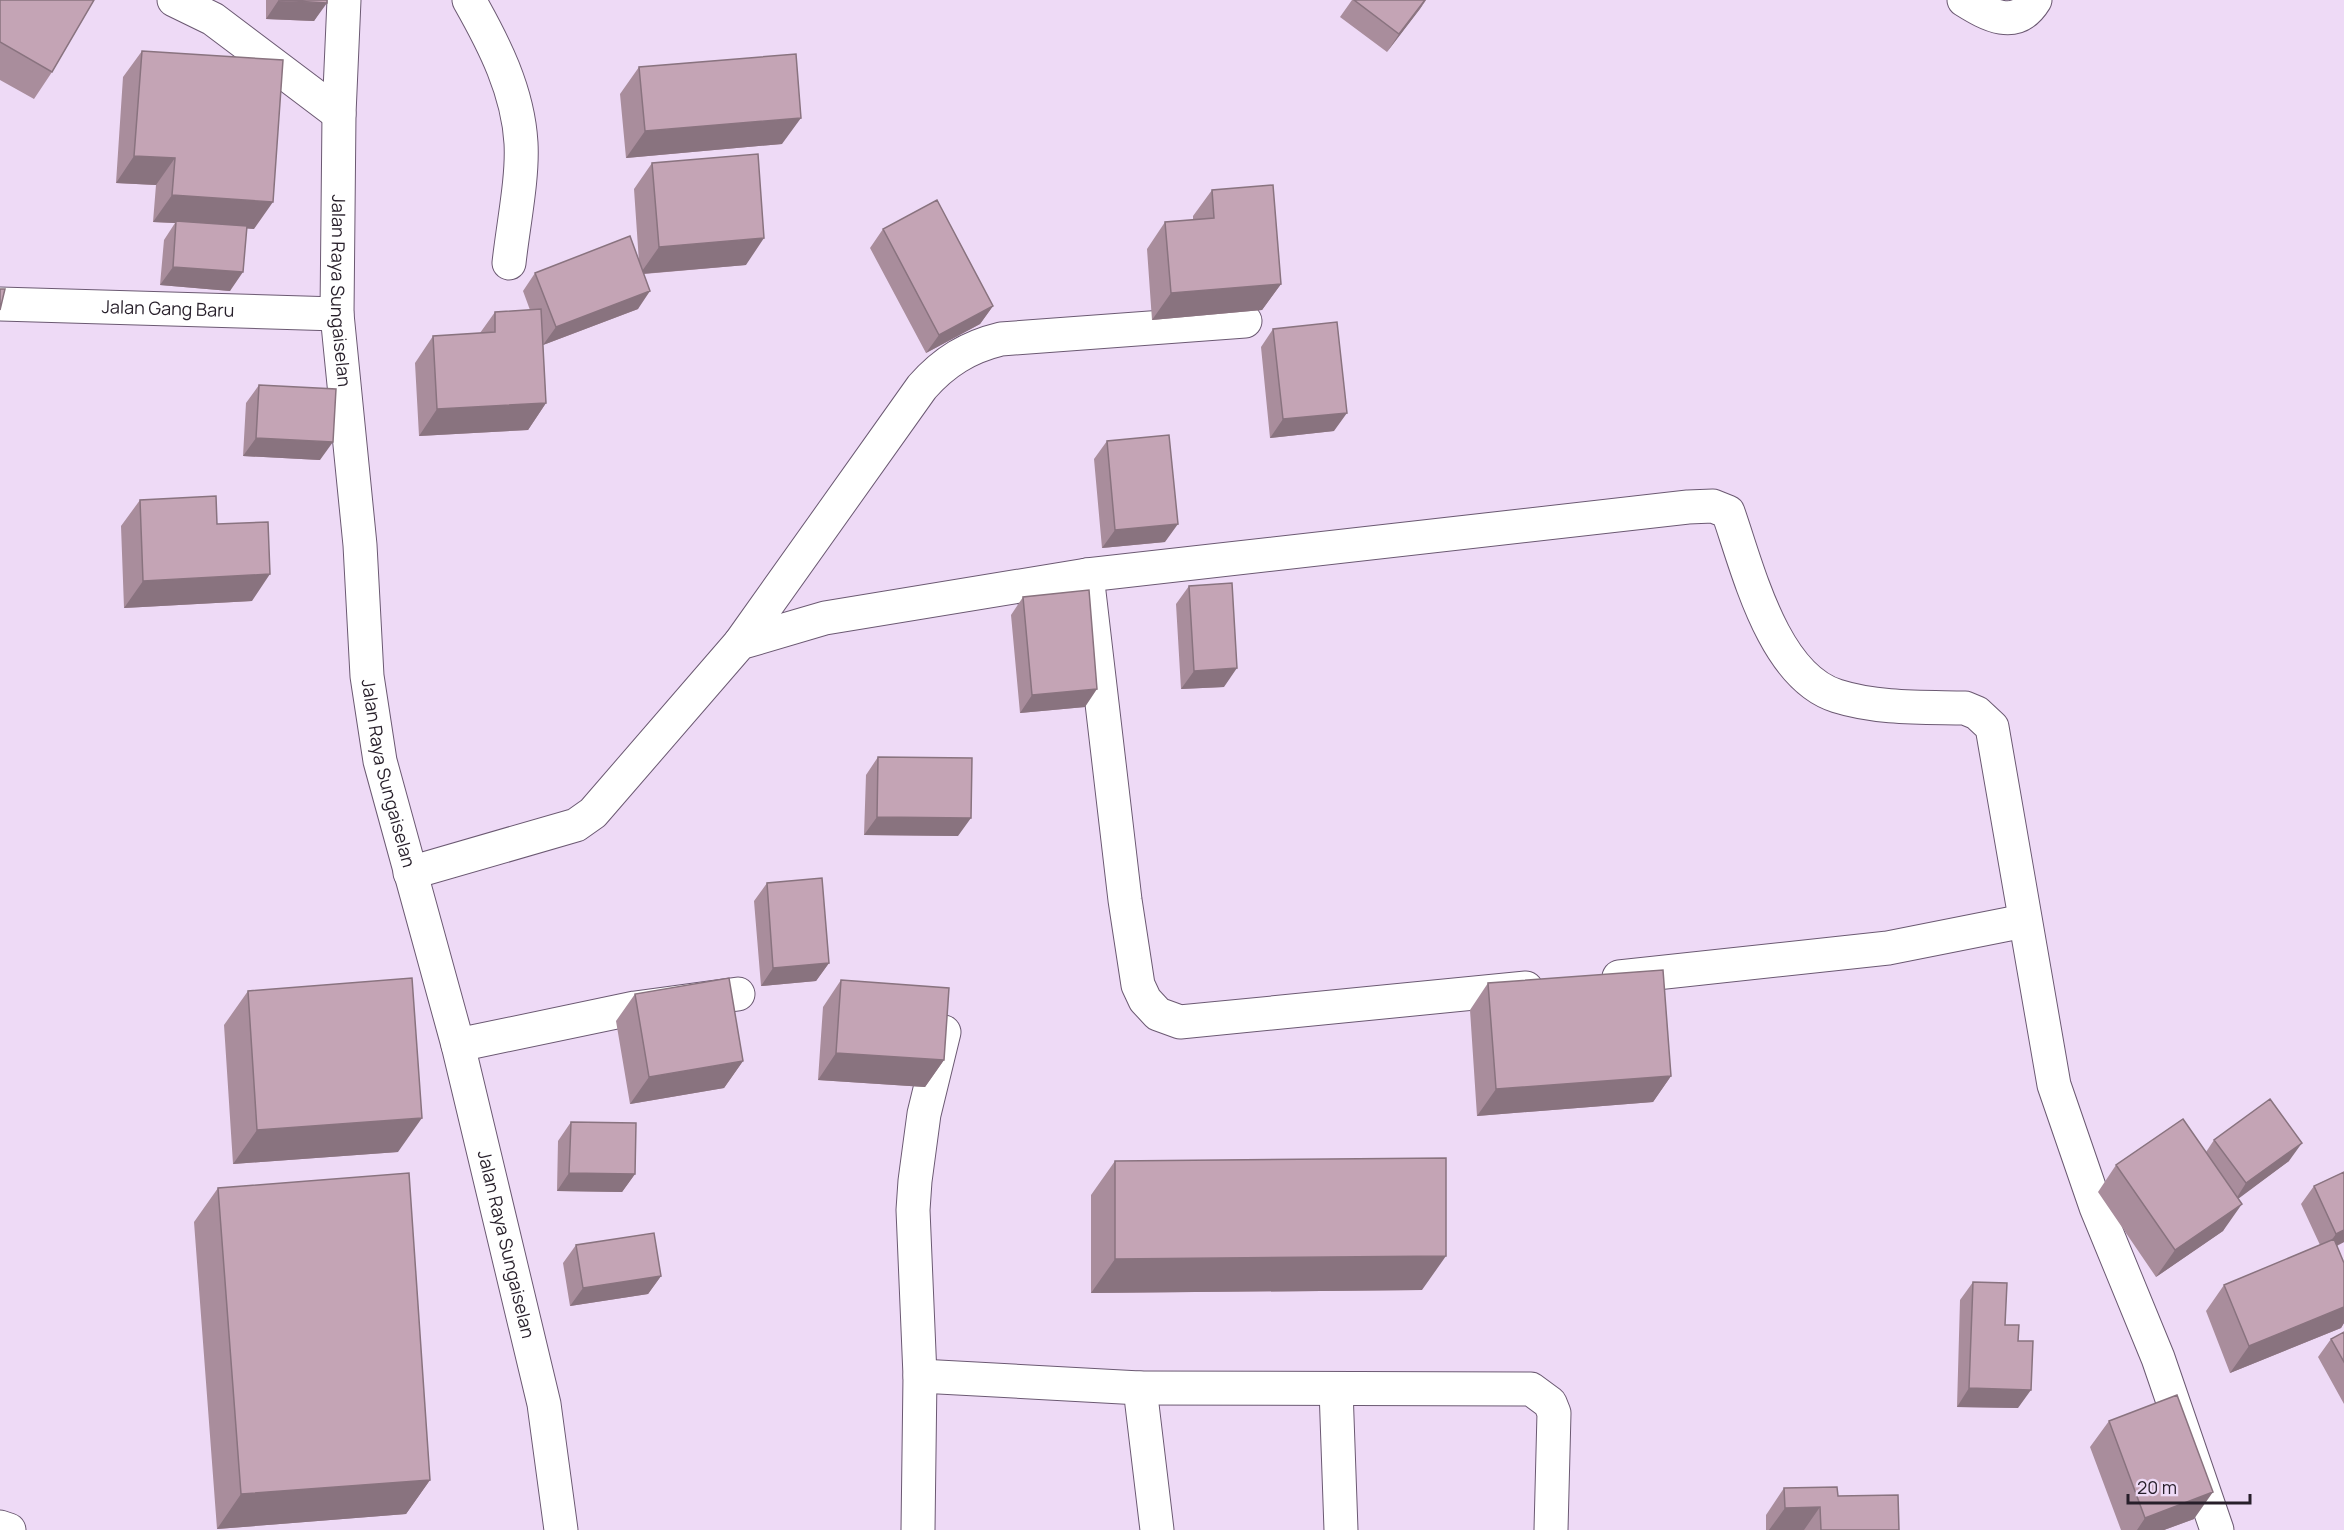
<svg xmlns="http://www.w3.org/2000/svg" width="2344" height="1530" font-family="Manrope,sans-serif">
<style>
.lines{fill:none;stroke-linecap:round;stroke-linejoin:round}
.minor-casing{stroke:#6b5972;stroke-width:35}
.major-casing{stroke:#6b5972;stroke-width:35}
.minor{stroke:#fff;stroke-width:33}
.major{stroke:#fff;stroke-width:33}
.wall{fill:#a98d9c}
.shaded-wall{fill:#89737f}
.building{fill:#c4a4b5;stroke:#89737f;stroke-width:1.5}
.labels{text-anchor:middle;stroke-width:4.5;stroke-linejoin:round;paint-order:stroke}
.street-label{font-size:18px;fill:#271f2a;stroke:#eedaf6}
</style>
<rect width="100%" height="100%" fill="#eedaf6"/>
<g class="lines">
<defs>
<g id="minor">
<path d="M174 0 213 19 339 114"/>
<path d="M469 0C494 44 518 91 521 143 523 178 513 226 509 263"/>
<path d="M1964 0C1988 15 2016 31 2035 0"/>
<path id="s1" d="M0 304 337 314"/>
<path d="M1087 575 1125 900 1138 985 1145 1000 1158 1014 1180 1022 1526 988"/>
<path d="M740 643 922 387C944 362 968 347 1001 339L1245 321"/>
<path d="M410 873 576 825 593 813 740 643 825 618 1087 575 1688 507 1713 506 1728 512C1748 569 1773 676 1837 696 1878 709 1924 707 1965 708L1977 713 1992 727 2054 1085 2096 1207 2158 1358 2217 1530"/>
<path d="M1619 977 1888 948 2024 921"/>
<path d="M458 1045 635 1008 738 994"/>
<path d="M920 1376 1140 1388 1157 1530"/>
<path d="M1140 1388 1531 1389 1550 1403 1554 1413 1551 1530"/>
<path d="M1336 1389 1341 1530"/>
<path d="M0 1527 9 1530"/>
<path d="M918 1530 920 1376 913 1210 915 1181 924 1114 944 1032"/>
</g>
<g id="major">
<path id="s2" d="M344 0 339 114 337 314 360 545 367 676 380 761 458 1045 544 1404 561 1530"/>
</g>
</defs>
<use href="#minor" class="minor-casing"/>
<use href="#major" class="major-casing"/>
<use href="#minor" class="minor"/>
<use href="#major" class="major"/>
</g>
<path class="wall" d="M0 0 52 72 34 99 0 80Z
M266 0H327L314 21 266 19Z
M1352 0H1426L1387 52 1340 17Z
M142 51 254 229 247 228 230 291 160 285 164 240 175 223 153 222 156 185 116 183 123 77Z
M639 67 782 144 626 158 620 94Z
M652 163 746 265 644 274 638 309 543 345 546 403 528 430 419 436 415 363 433 336 480 333 495 312 530 310 523 291 535 273 639 262 634 189Z
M1212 190 1281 284 1262 310 1152 320 1147 249 1165 222 1193 220V216Z
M883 229 993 306 980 324 926 353 870 248Z
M1273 329 1334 431 1270 438 1261 347Z
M259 385 320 460 243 456 246 403Z
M1107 441 1165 542 1102 548 1094 459Z
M140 500 217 524 252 601 124 608 121 526Z
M1189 586 1224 687 1181 689 1176 604Z
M1023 597 1085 707 1020 713 1011 615Z
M878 757 958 836 864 835 866 775Z
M767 883 829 963 816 981 761 986 754 901Z
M841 980 944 1060 925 1087 818 1080 823 1007Z
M1488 983 1671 1076 1653 1102 1477 1116 1470 1010Z
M248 991 398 1152 233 1164 224 1025Z
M635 994 743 1061 724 1088 630 1104 616 1021Z
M571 1122 635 1174 622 1192 557 1191 558 1141Z
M2214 1140 2289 1161 2238 1198 2223 1231 2156 1277 2098 1192 2116 1165 2206 1152Z
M1115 1161 1422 1290 1091 1293V1195Z
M2344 1172V1242L2337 1246 2344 1263V1323L2341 1328 2230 1373 2206 1311 2224 1285 2320 1245 2301 1204 2314 1186Z
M218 1188 430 1480 406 1514 217 1529 194 1222Z
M576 1245 661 1276 648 1294 570 1306 563 1263Z
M1973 1282 2005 1325 2018 1341V1408L1957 1407 1960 1300Z
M2344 1332V1404L2318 1357 2331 1339Z
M2109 1421 2194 1519 2164 1530H2121L2090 1447Z
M1784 1488 1838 1496 1899 1530H1766V1515Z"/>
<path class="shaded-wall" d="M1426 0 1420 9 1387 52 1399 34Z
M278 1 327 3 314 21 266 19Z
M801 118 782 144 626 158 645 131Z
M134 156 175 158 156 185 116 183Z
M172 195 273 202 254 229 176 224V221L175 223 153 222Z
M764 238 746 265 640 274 659 247Z
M173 267 243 272 230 291 160 285Z
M1281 284 1262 310 1152 320 1171 293Z
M650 291 638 309 543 345 556 327Z
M993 306 980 324 926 353 939 335Z
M546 403 528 430 419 436 437 409Z
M1347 413 1334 431 1270 438 1283 419Z
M256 438 333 442 320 460 243 456Z
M1178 524 1165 542 1102 548 1115 530Z
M270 574 252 601 124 608 143 581Z
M1237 668 1224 687 1181 689 1194 671Z
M1097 689 1085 707 1020 713 1032 695Z
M877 817 971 818 958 836 864 835Z
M829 963 816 981 761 986 773 968Z
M836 1053 944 1060 925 1087 818 1080Z
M743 1061 724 1088 630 1104 649 1077Z
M1671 1076 1653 1102 1477 1116 1496 1089Z
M422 1118 398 1152 233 1164 257 1130Z
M2302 1143 2289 1161 2234 1202 2246 1183Z
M569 1173 635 1174 622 1192 557 1191Z
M2242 1204 2223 1231 2156 1277 2175 1250Z
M2344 1230V1242L2323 1252 2336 1234Z
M1446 1256 1422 1290 1091 1293 1115 1259Z
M661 1276 648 1294 570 1306 583 1288Z
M2344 1307V1323L2341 1328 2230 1373 2249 1346Z
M1969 1388 2031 1390 2018 1408 1957 1407Z
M430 1480 406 1514 217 1529 241 1494Z
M2213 1492 2194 1519 2164 1530H2137L2145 1518Z
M1820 1507 1804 1530H1769L1785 1508Z"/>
<path class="building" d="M0 0H94L52 72 0 42Z
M278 0H327V3Z
M1354 0H1425L1399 34Z
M142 51 283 60 273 202 172 195 175 158 134 156Z
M796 54 801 118 645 131 639 67Z
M758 154 764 238 659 247 652 163Z
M1273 185 1281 284 1171 293 1165 222 1214 218 1212 190Z
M937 200 993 306 939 335 883 229Z
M176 221 247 226 243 272 173 267Z
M630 236 650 291 556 327 535 273Z
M0 289H5L0 310Z
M541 309 546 403 437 409 433 336 495 332V312Z
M1337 322 1347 413 1283 419 1273 329Z
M259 385 336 389 333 442 256 438Z
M1169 435 1178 524 1115 530 1107 441Z
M216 496 217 524 268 522 270 574 143 581 140 500Z
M1232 583 1237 668 1194 671 1189 586Z
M1089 590 1097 689 1032 695 1023 597Z
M878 757 972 758 971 818 877 817Z
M822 878 829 963 773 968 767 883Z
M1663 970 1671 1076 1496 1089 1488 983Z
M412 978 422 1118 257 1130 248 991Z
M729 978 743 1061 649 1077 635 994Z
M841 980 949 988 944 1060 836 1053Z
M2270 1099 2302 1143 2246 1183 2214 1140Z
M2183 1119 2242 1204 2175 1250 2116 1165Z
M571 1122 636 1123 635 1174 569 1173Z
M1446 1158V1256L1115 1259V1161Z
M2344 1172V1230L2336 1234 2314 1186Z
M409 1173 430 1480 241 1494 218 1188Z
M654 1233 661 1276 583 1288 576 1245Z
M2334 1239 2344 1263V1307L2249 1346 2224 1285Z
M1973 1282 2007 1283 2005 1325H2019L2018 1341H2033L2031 1390 1969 1388Z
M2344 1332V1362L2331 1339Z
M2177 1395 2213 1492 2145 1518 2109 1421Z
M1837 1487 1838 1496 1898 1495 1899 1530H1821L1820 1507 1785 1508 1784 1488Z"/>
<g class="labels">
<g class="street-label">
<text dy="6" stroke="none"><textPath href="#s2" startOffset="291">Jalan Raya Sungaiselan</textPath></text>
<text dy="6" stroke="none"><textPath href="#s1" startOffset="168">Jalan Gang Baru</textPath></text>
<text dy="6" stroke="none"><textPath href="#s2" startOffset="777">Jalan Raya Sungaiselan</textPath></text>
<text dy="6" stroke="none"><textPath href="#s2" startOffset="1263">Jalan Raya Sungaiselan</textPath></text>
</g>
</g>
<path d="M2128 1494v9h122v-9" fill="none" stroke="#271f2a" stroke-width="3"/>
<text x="2137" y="1494" font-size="18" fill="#271f2a" stroke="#eedaf6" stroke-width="4.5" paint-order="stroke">20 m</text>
</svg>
